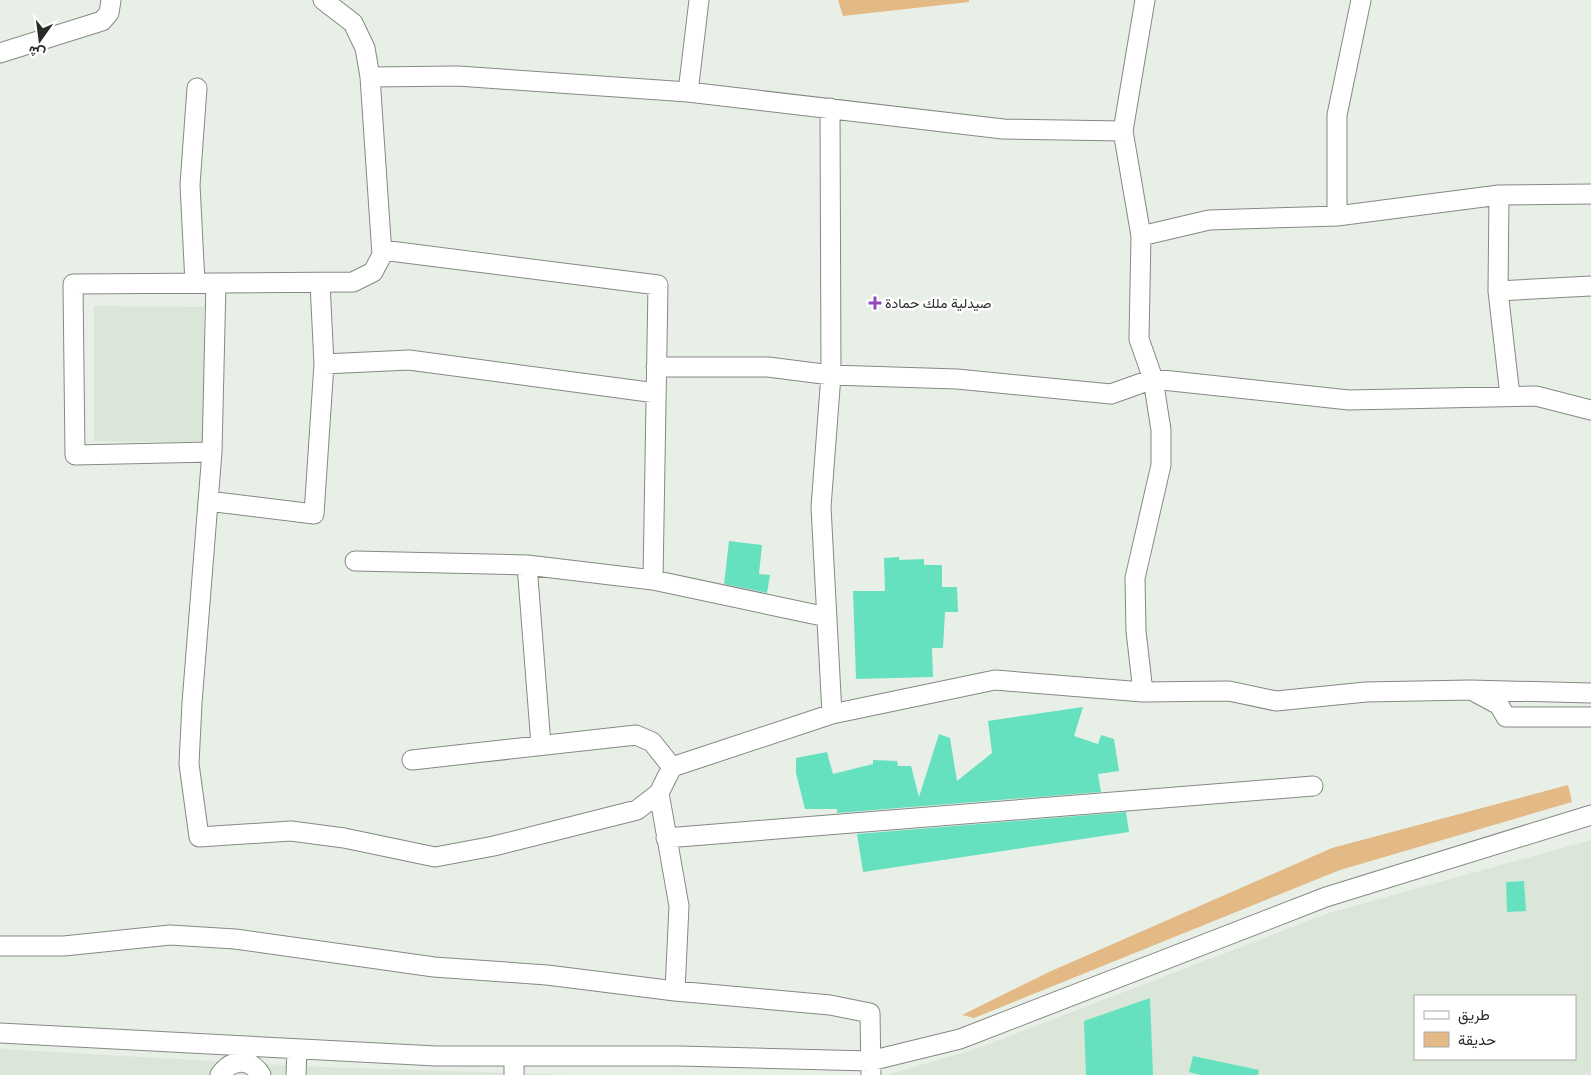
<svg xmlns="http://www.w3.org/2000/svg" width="1591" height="1075" font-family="'Golos Text',Vazirmatn,sans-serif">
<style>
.built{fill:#dae6d7;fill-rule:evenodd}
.green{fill:#e3b985}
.building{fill:#65e1c0}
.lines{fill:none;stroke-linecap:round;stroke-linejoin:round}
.minor-casing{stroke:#848a83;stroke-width:21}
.minor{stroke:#fff;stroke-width:19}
.poi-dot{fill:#8d49bd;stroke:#fff;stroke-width:2}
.labels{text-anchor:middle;stroke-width:5;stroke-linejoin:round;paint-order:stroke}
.poi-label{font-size:14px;fill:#292b28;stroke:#fff;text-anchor:start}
</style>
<rect width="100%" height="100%" fill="#e8efe6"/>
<path class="built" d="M94 306 204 307V442L94 441Z
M1591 840V1075H886L976 1049 1329 913ZM1415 996H1575V1059H1415Z
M0 1049 319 1067 574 1075H0Z"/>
<path class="green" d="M838 0H969V2L843 16Z
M1568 785 1572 802 1340 870 974 1018 962 1015 1049 972 1332 848Z"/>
<path class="building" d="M729 541 762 545 759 574 770 575 767 593 724 584Z
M899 557V560L924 559V565H942V587H957L958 612H945L943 648H932L933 677 856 679 853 591H885L884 558Z
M1083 707 1074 736 1098 744 1101 735 1114 739 1119 771 1098 774 1101 792 837 813V809H805L796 773V758L827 752 833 774 873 764V760L897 761 898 766H911L919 797 939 734 950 738 957 781 992 753 988 721Z
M1126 812 1129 832 863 872 857 834Z
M1524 881 1526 911 1507 912 1506 882Z
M1150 998 1153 1075H1086L1084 1021Z
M1193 1056 1259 1070 1258 1075H1201L1189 1072Z"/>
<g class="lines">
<defs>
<path id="minor" d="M0 53 102 21 109 13 111 0
M370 77 458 76 688 92 1003 129 1123 131 1145 0
M688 92 699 0
M830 108 831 375 821 507 832 714
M1123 131 1141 236 1139 339 1153 379 1161 430V465L1135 578 1136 631 1143 692
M1499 195 1498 291 1510 396
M1337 216V115L1361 0
M1141 236 1209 220 1337 216 1499 195 1591 194
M382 250 658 285 653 580
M195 283 190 185 197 88
M216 283 212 452 192 703 189 764 199 837 291 831 344 838 435 857 494 846 637 810 659 793 672 767 832 714 995 680 1143 692 1229 691 1276 701 1366 692 1470 690 1591 693
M320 283 324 364 409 360 656 393
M1498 291 1591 286
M656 367H768L831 375 957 379 1111 394 1153 379 1349 400 1536 396 1591 410
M212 452 75 455 73 284 353 282 373 272 382 255 370 77 365 48 353 23 323 0
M208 501 314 514 324 364
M355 561 527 565 653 580 827 617
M527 565 541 745
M1473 691 1499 705 1506 717H1591
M412 760 636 735 652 742 672 767
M659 793 679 906 675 991
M666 838 1313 786
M0 946H64L170 935 235 939 434 967 547 975 675 991 830 1005 870 1013 871 1075
M0 1033 436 1056H679L870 1061 960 1039 1326 897 1591 815
M514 1057V1075
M220 1075C231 1059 250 1057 261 1075
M296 1075 297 1049"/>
</defs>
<use href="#minor" class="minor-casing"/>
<use href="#minor" class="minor"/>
</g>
<path class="poi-dot" d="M872.5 295.5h5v5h5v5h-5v5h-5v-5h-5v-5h5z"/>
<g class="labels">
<g class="poi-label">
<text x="885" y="308">صيدلية ملك حمادة</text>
</g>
</g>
<rect x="1414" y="995" width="162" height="65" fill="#ffffff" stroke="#a9aaa9"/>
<rect x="1424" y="1011" width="25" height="8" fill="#ffffff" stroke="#a9aaa9"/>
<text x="1458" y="1020" font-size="15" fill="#292b28">طريق</text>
<rect x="1424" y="1032" width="25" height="15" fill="#e3b985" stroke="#a9aaa9"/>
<text x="1458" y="1045" font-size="15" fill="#292b28">حديقة</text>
<g transform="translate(40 40) rotate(194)" stroke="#ffffff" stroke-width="4" paint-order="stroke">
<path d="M0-4L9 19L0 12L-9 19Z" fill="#292b28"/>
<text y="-8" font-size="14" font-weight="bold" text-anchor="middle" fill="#292b28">ش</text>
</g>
</svg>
